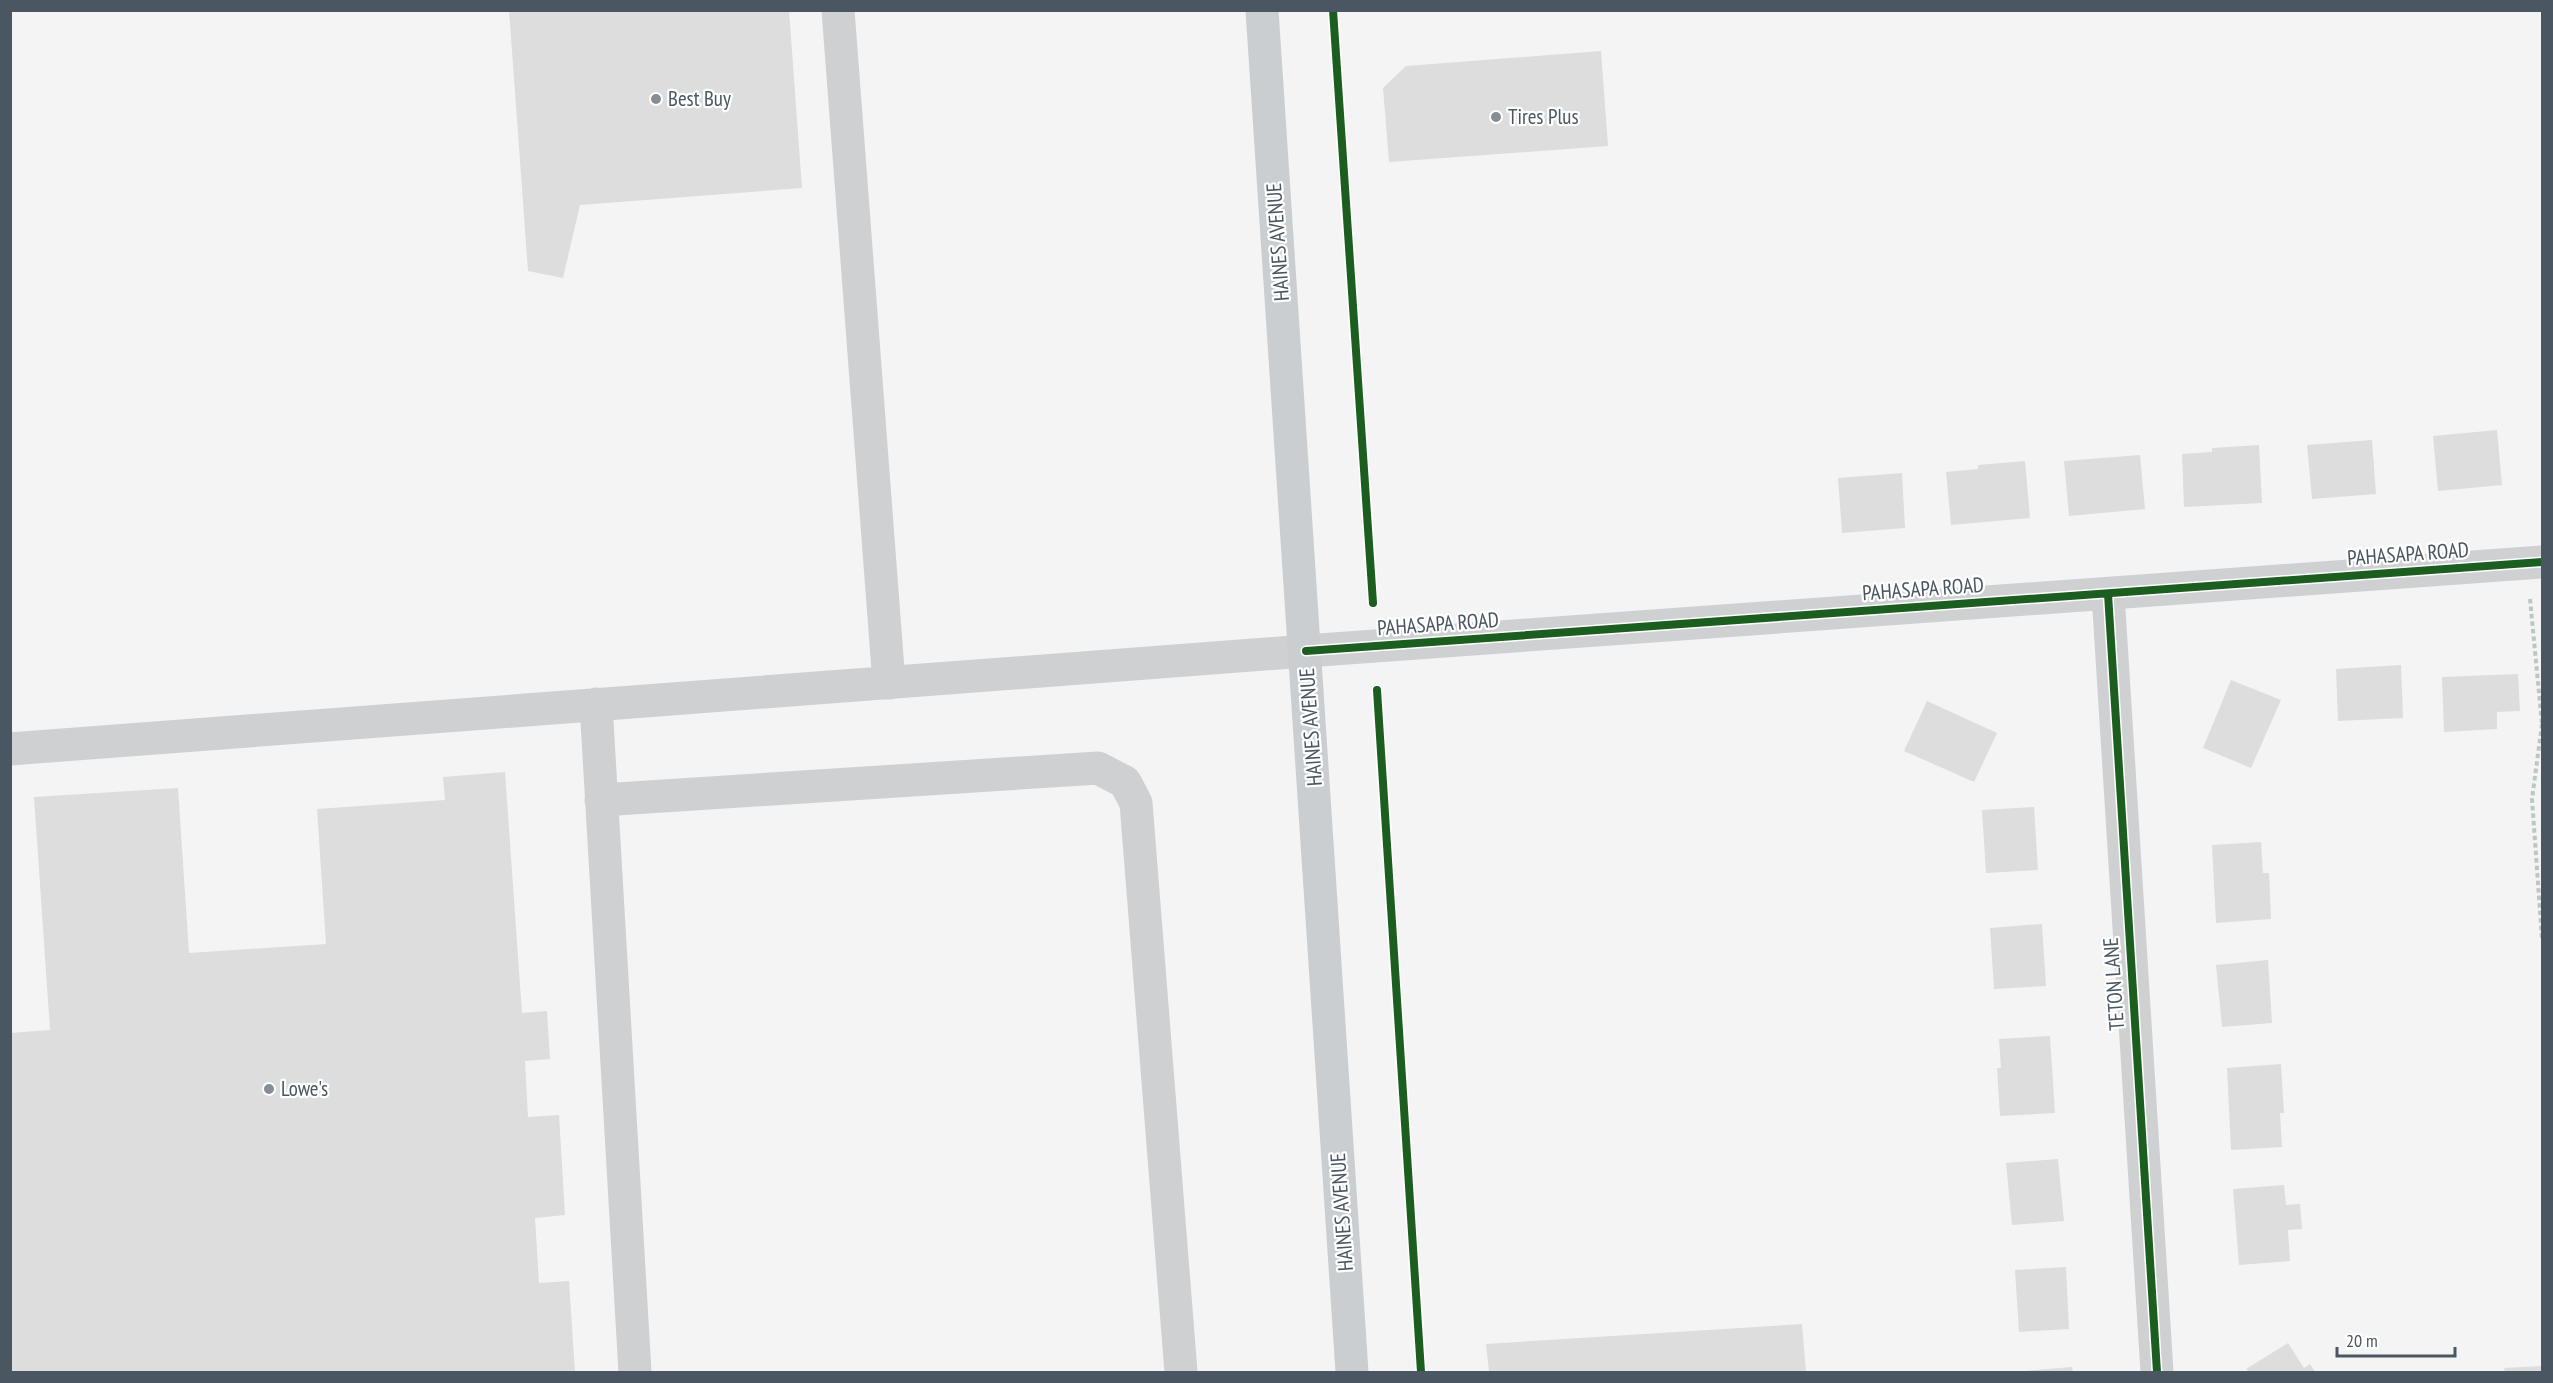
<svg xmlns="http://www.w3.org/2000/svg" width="2553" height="1383" font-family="'PT Sans Narrow',sans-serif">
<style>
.building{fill:#ddddde}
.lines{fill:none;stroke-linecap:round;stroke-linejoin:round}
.path{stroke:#bcc7c4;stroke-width:4;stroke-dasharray:4.5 3;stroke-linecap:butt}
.minor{stroke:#ced0d2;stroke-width:33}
.major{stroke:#caced1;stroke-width:33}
.cycleway-casing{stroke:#fff;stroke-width:11}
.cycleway{stroke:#1b5e20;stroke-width:8}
.poi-dot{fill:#868d94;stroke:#fff;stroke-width:2}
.labels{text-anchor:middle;stroke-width:4.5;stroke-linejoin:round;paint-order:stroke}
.poi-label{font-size:21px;fill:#4a5661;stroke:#fff;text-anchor:start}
.street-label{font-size:21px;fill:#4a5661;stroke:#fff}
</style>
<rect width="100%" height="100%" fill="#f4f4f4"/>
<path class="building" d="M509 10H789L802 188 580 205 563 278 528 271Z
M1601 51 1608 146 1389 162 1383 88 1406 66Z
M2497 430 2502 485 2438 491 2433 436Z
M2372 440 2376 494 2312 499 2307 445Z
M2259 445 2262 503 2184 507 2182 454 2212 452V448Z
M2140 455 2145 509 2069 516 2064 461Z
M2025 461 2030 518 1951 525 1946 472 1978 469V465Z
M1902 473 1905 528 1842 533 1838 478Z
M2401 665 2403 718 2338 721 2336 669Z
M2518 674 2520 711 2497 712V729L2444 732 2442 677Z
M2231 680 2281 700 2251 768 2203 748Z
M1927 701 1997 733 1974 782 1904 751Z
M505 772 522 1013 547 1011 550 1059 525 1061 528 1117 559 1115 565 1215 535 1218 539 1283 569 1281 575 1372H10V1033L50 1030 34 797 178 788 189 953 326 944 317 809 445 800 443 777Z
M2034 807 2038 870 1986 873 1982 810Z
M2261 842 2263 873H2269L2271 919 2216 923 2212 845Z
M2042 924 2046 986 1994 989 1990 928Z
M2268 960 2272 1023 2222 1027 2216 965Z
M2050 1036 2055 1113 2000 1116 1997 1068H2001L1999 1039Z
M2281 1064 2284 1113H2280L2282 1147 2231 1150 2227 1068Z
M2058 1159 2064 1221 2012 1225 2006 1163Z
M2284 1185 2286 1205 2300 1204 2302 1229 2288 1230 2290 1261 2239 1265 2233 1189Z
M2066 1267 2069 1329 2019 1332 2015 1270Z
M1802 1324 1806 1372H1489L1486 1344Z
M2288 1343 2304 1368 2310 1364 2315 1372H2249L2246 1369Z
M2542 1366V1372H2505L2504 1368Z
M2072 1367 2073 1372H2024V1371Z"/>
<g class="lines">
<path class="path" d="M2530 599 2542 724
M2542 724 2532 799 2542 939"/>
<path class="minor" d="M838 10 889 683
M2108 594 2157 1372
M596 704 635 1372
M10 749 1306 651 2542 562
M601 800 1098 768 1125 782 1136 803 1181 1372"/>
<path class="major" d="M1262 10 1352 1372"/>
<defs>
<path id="cycleway" d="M1333 10 1373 603
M2108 594 2157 1372
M1306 651 2542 562
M1377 690 1421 1372"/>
</defs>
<use href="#cycleway" class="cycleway-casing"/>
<use href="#cycleway" class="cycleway"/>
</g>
<g class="poi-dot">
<circle cx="656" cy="99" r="6"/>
<circle cx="1496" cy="117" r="6"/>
<circle cx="269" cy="1089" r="6"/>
</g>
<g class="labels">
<g class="poi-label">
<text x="668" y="106">Best Buy</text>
<text x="1508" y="124">Tires Plus</text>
<text x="281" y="1096">Lowe's</text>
</g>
<g class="street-label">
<text transform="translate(1278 242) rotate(-94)" y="7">HAINES AVENUE</text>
<text transform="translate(2408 554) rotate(-4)" y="7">PAHASAPA ROAD</text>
<text transform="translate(1923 589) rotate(-4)" y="7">PAHASAPA ROAD</text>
<text transform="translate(1438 624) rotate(-4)" y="7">PAHASAPA ROAD</text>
<text transform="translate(1311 727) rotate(-94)" y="7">HAINES AVENUE</text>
<text transform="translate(2114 984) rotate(-94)" y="7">TETON LANE</text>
<text transform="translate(1342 1212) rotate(-94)" y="7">HAINES AVENUE</text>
</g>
</g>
<rect width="2553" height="1383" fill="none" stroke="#4a5661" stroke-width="24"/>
<path d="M2337 1347v9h118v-9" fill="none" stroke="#4a5661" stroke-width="3"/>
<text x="2346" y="1347" font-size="18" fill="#4a5661" stroke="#ffffff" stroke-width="4.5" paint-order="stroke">20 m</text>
</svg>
